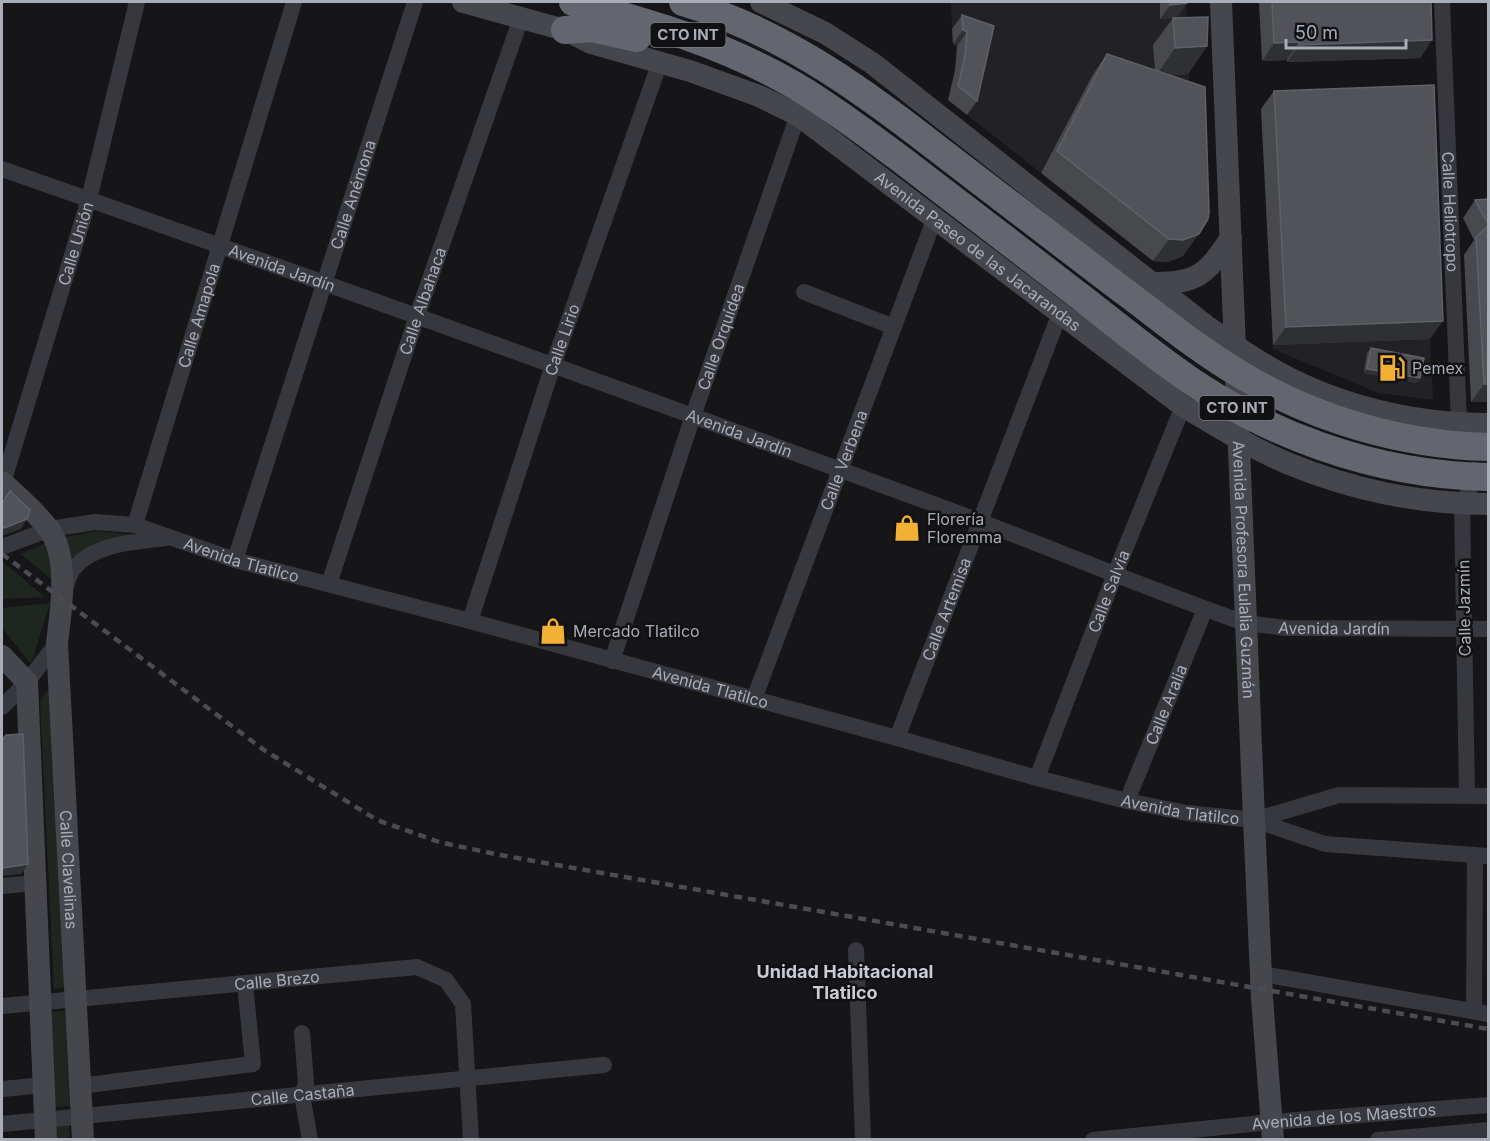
<svg xmlns="http://www.w3.org/2000/svg" width="1490" height="1141" font-family="Inter,sans-serif">
<style>
.built{fill:#222225}
.green{fill:#1e261f}
.lines{fill:none;stroke-linecap:round;stroke-linejoin:round}
.street{stroke:#37383d;stroke-width:16}
.secondary{stroke:#45474d;stroke-width:22}
.highway{stroke:#63666e;stroke-width:28}
.rail{stroke:#4a4c52;stroke-width:4.5;stroke-dasharray:8 6;stroke-linecap:butt}
.wall{fill:#47494d}
.shaded-wall{fill:#2f3033}
.building{fill:#525359;stroke:#5f6168;stroke-width:1.5}
.labels{text-anchor:middle;stroke-width:5;stroke-linejoin:round;paint-order:stroke}
.shield{fill:#111113;stroke:#7b7e86;stroke-width:1.5}
.shield-label{font-size:15px;font-weight:bold;fill:#a8adb8}
.street-label{font-size:16px;fill:#a8adb8;stroke:#111113}
.poi-label{font-size:16px;fill:#a8adb8;stroke:#111113;text-anchor:start}
.neighbourhood-label{font-size:18px;font-weight:bold;fill:#c9ccd4;stroke:#111113}
</style>
<rect width="100%" height="100%" fill="#161618"/>
<path class="built" d="M951 2H1186L1190 109 1092 76 1041 173 967 115 984 40 952 29Z
M1430 339 1433 400 1378 393 1273 349V345Z"/>
<path class="green" d="M98 531 135 535 96 545 67 560 61 538Z
M46 543 52 562V580L21 554Z
M2 561 45 597 2 599Z
M50 603 31 664 2 628V608Z
M54 683 66 987 54 989 40 701Z
M65 1011 70 1106 54 1107 49 1012Z
M69 1123 70 1139H54L53 1124Z"/>
<g class="lines">
<g class="street">
<path id="s1" d="M1442 2 1459 423"/>
<path id="s2" d="M2 169C311 277 620 389 928 502 1035 541 1139 586 1245 623L1286 628 1488 629"/>
<path d="M804 292 894 327"/>
<path id="s3" d="M3 483 89 199 137 2"/>
<path id="s4" d="M135 525 294 2"/>
<path id="s5" d="M2 547 50 529 95 522 135 525 235 560 470 621 897 738 1037 778 1127 801 1187 813 1254 820 1325 844 1488 856"/>
<path id="s6" d="M235 560 415 2"/>
<path id="s7" d="M329 584 417 316 521 18"/>
<path d="M65 588C68 581 69 573 75 567 96 543 137 542 166 538"/>
<path id="s8" d="M470 621 553 365 660 62"/>
<path id="s9" d="M612 661 693 416 798 115"/>
<path id="s10" d="M754 699 934 220"/>
<path d="M2 707 27 682 57 643"/>
<path id="s11" d="M897 738 1060 313"/>
<path id="s12" d="M1037 778 1115 574 1183 406"/>
<path d="M1467 795 1462 504 1476 476 1475 470"/>
<path id="s13" d="M1127 801 1205 609"/>
<path d="M1254 820 1339 795 1488 796"/>
<path d="M2 886 35 883"/>
<path d="M856 950 863 1140"/>
<path d="M1262 974 1488 1014"/>
<path id="s14" d="M2 1006 417 967 446 980 463 1004 471 1140"/>
<path d="M1474 1011 1475 856"/>
<path d="M302 1033 306 1083 302 1095 310 1140"/>
<path d="M80 1086 253 1064 245 984"/>
<path d="M2 1089 44 1085"/>
<path id="s15" d="M2 1124 604 1065"/>
<path id="s16" d="M1093 1140 1272 1122 1488 1105"/>
<path d="M1378 1140 1488 1130"/>
</g>
<g class="secondary">
<path id="s17" d="M463 2 565 30 591 43 690 71 759 96 798 115 1183 406C1217 426 1251 448 1287 463 1350 489 1420 504 1488 504"/>
<path d="M761 2 825 33 872 63 1205 325C1224 338 1242 351 1262 363 1329 404 1410 424 1488 424"/>
<path id="s18" d="M1221 2 1254 820 1262 998 1273 1140"/>
<path d="M1151 283C1197 284 1206 275 1231 238"/>
<path id="s19" d="M2 482C17 496 35 511 48 528 70 555 61 611 57 643L83 1140"/>
<path d="M2 656 27 682 46 1140"/>
</g>
<path class="highway" d="M573 2C650 23 724 44 794 85 830 106 864 132 898 157 960 204 1021 251 1082 298 1111 321 1140 344 1170 366 1261 434 1375 475 1488 477
M683 2C778 30 857 86 934 146 995 193 1056 240 1117 286 1158 316 1198 350 1243 376 1316 420 1404 445 1488 447
M565 30 592 28 637 38"/>
<path class="rail" d="M2 554 264 750 377 820 439 842 500 855 1488 1029"/>
</g>
<path class="wall" d="M1160 2H1187L1177 17 1160 19Z
M1259 2H1431L1432 40 1420 58 1287 62V60L1262 61Z
M962 15 994 26 977 101 967 115 948 100 955 70 957 46 953 44 952 29Z
M1173 18 1207 46 1188 74 1169 75 1183 256 1168 262 1153 261 1041 173 1092 76 1107 54 1155 70 1153 45Z
M1274 91 1430 339 1273 345 1261 109Z
M1488 199V402H1471L1464 255 1474 240 1463 218 1475 200Z
M1371 348 1417 383 1364 373 1367 353Z"/>
<path class="shaded-wall" d="M1187 3 1177 17 1160 19 1170 5Z
M963 30 967 32 957 46 953 44Z
M1432 40 1420 58 1287 62 1299 45Z
M1299 42 1287 60 1262 61 1274 43Z
M1207 46 1188 74 1156 76 1175 48Z
M1199 234 1183 256 1168 262 1153 261 1169 239Z
M1443 321 1430 339 1273 345 1286 327Z
M1367 369 1420 378 1417 383 1364 373Z
M1484 384H1488V402H1471Z
M27 519 21 529 2 536V532L4 528Z
M28 864 21 874 2 876V870L3 868Z"/>
<path class="building" d="M1170 2H1187V3L1170 5Z
M1272 2H1431L1432 40 1299 45V42L1274 43Z
M962 15 994 26 977 101 958 86 965 56 967 32 963 30Z
M1208 17 1207 46 1175 48 1173 18Z
M1107 54 1205 87 1209 212 1208 219 1199 234 1183 240 1169 239 1057 151Z
M1434 85 1443 321 1286 327 1274 91Z
M1488 199V224L1475 200Z
M1488 226V384H1484L1476 237Z
M1371 348 1424 358 1420 378 1367 369Z
M10 491 30 510 27 519 4 528 2 526V503Z
M23 734 28 864 3 868 2 870V740L6 735Z"/>
<defs>
<symbol id="fuel-bare" viewBox="-9 -9 18 18"><path d="M-5.5-6h7V0h2V4h1.3V-2.5L3-4.5l.8-.8L6-3V5H2.5V1h-1V6h-7ZM-4.2-4.7v3.2H.2V-4.7Z" fill="#f2b134" stroke="#111113" stroke-width="2.5" paint-order="stroke"/></symbol>
<symbol id="shop-bare" viewBox="-9 -9 18 18"><path d="M-5-2.5h2.3a2.7 3.5 0 0 1 5.4 0H5L5.5 6h-11ZM-1.5-2.5h3a1.5 2.3 0 0 0-3 0Z" fill="#f2b134" stroke="#111113" stroke-width="2.5" paint-order="stroke"/></symbol>
</defs>
<g fill-rule="evenodd">
<use href="#fuel-bare" x="1373" y="349" width="38" height="38"/>
<use href="#shop-bare" x="888" y="509" width="38" height="38"/>
<use href="#shop-bare" x="534" y="612" width="38" height="38"/>
</g>
<g class="labels">
<g class="shield">
<rect x="650.5" y="23" width="75" height="24" rx="4.5"/>
<rect x="1199.5" y="396" width="75" height="24" rx="4.5"/>
</g>
<g class="shield-label">
<text x="688" y="40">CTO INT</text>
<text x="1237" y="413">CTO INT</text>
</g>
<g class="street-label">
<text dy="6" stroke="none"><textPath href="#s6" startOffset="384">Calle Anémona</textPath></text>
<text dy="6" stroke="none"><textPath href="#s1" startOffset="210">Calle Heliotropo</textPath></text>
<text dy="6" stroke="none"><textPath href="#s3" startOffset="250">Calle Unión</textPath></text>
<text dy="6" stroke="none"><textPath href="#s17" startOffset="580">Avenida Paseo de las Jacarandas</textPath></text>
<text dy="6" stroke="none"><textPath href="#s2" startOffset="297">Avenida Jardín</textPath></text>
<text dy="6" stroke="none"><textPath href="#s7" startOffset="298">Calle Albahaca</textPath></text>
<text dy="6" stroke="none"><textPath href="#s4" startOffset="219">Calle Amapola</textPath></text>
<text dy="6" stroke="none"><textPath href="#s9" startOffset="342">Calle Orquídea</textPath></text>
<text dy="6" stroke="none"><textPath href="#s8" startOffset="296">Calle Lirio</textPath></text>
<text dy="6" stroke="none"><textPath href="#s2" startOffset="783">Avenida Jardín</textPath></text>
<text dy="6" stroke="none"><textPath href="#s10" startOffset="255">Calle Verbena</textPath></text>
<text dy="6" stroke="none"><textPath href="#s5" startOffset="249">Avenida Tlatilco</textPath></text>
<text dy="6" stroke="none"><textPath href="#s18" startOffset="568">Avenida Profesora Eulalia Guzmán</textPath></text>
<text dy="6" stroke="none"><textPath href="#s12" startOffset="200">Calle Salvia</textPath></text>
<text transform="translate(1464 608) rotate(-91)" y="6">Calle Jazmín</text>
<text dy="6" stroke="none"><textPath href="#s11" startOffset="138">Calle Artemisa</textPath></text>
<text dy="6" stroke="none"><textPath href="#s2" startOffset="1413">Avenida Jardín</textPath></text>
<text dy="6" stroke="none"><textPath href="#s5" startOffset="735">Avenida Tlatilco</textPath></text>
<text dy="6" stroke="none"><textPath href="#s13" startOffset="104">Calle Aralia</textPath></text>
<text dy="6" stroke="none"><textPath href="#s5" startOffset="1221">Avenida Tlatilco</textPath></text>
<text dy="6" stroke="none"><textPath href="#s19" startOffset="410">Calle Clavelinas</textPath></text>
<text dy="6" stroke="none"><textPath href="#s14" startOffset="276">Calle Brezo</textPath></text>
<text dy="6" stroke="none"><textPath href="#s15" startOffset="302">Calle Castaña</textPath></text>
<text dy="6" stroke="none"><textPath href="#s16" startOffset="252">Avenida de los Maestros</textPath></text>
</g>
<g class="poi-label">
<text x="1412" y="374">Pemex</text>
<text x="927" y="525">Florería<tspan x="927" dy="18">Floremma</tspan></text>
<text x="573" y="637">Mercado Tlatilco</text>
</g>
<g class="neighbourhood-label">
<text x="845" y="978">Unidad Habitacional<tspan x="845" dy="21">Tlatilco</tspan></text>
</g>
</g>
<rect width="1490" height="1141" fill="none" stroke="#a8adb8" stroke-width="6"/>
<path d="M1286 39v9h120v-9" fill="none" stroke="#a8adb8" stroke-width="3"/>
<text x="1295" y="39" font-size="18" fill="#a8adb8" stroke="#111113" stroke-width="4.5" paint-order="stroke">50 m</text>
</svg>
